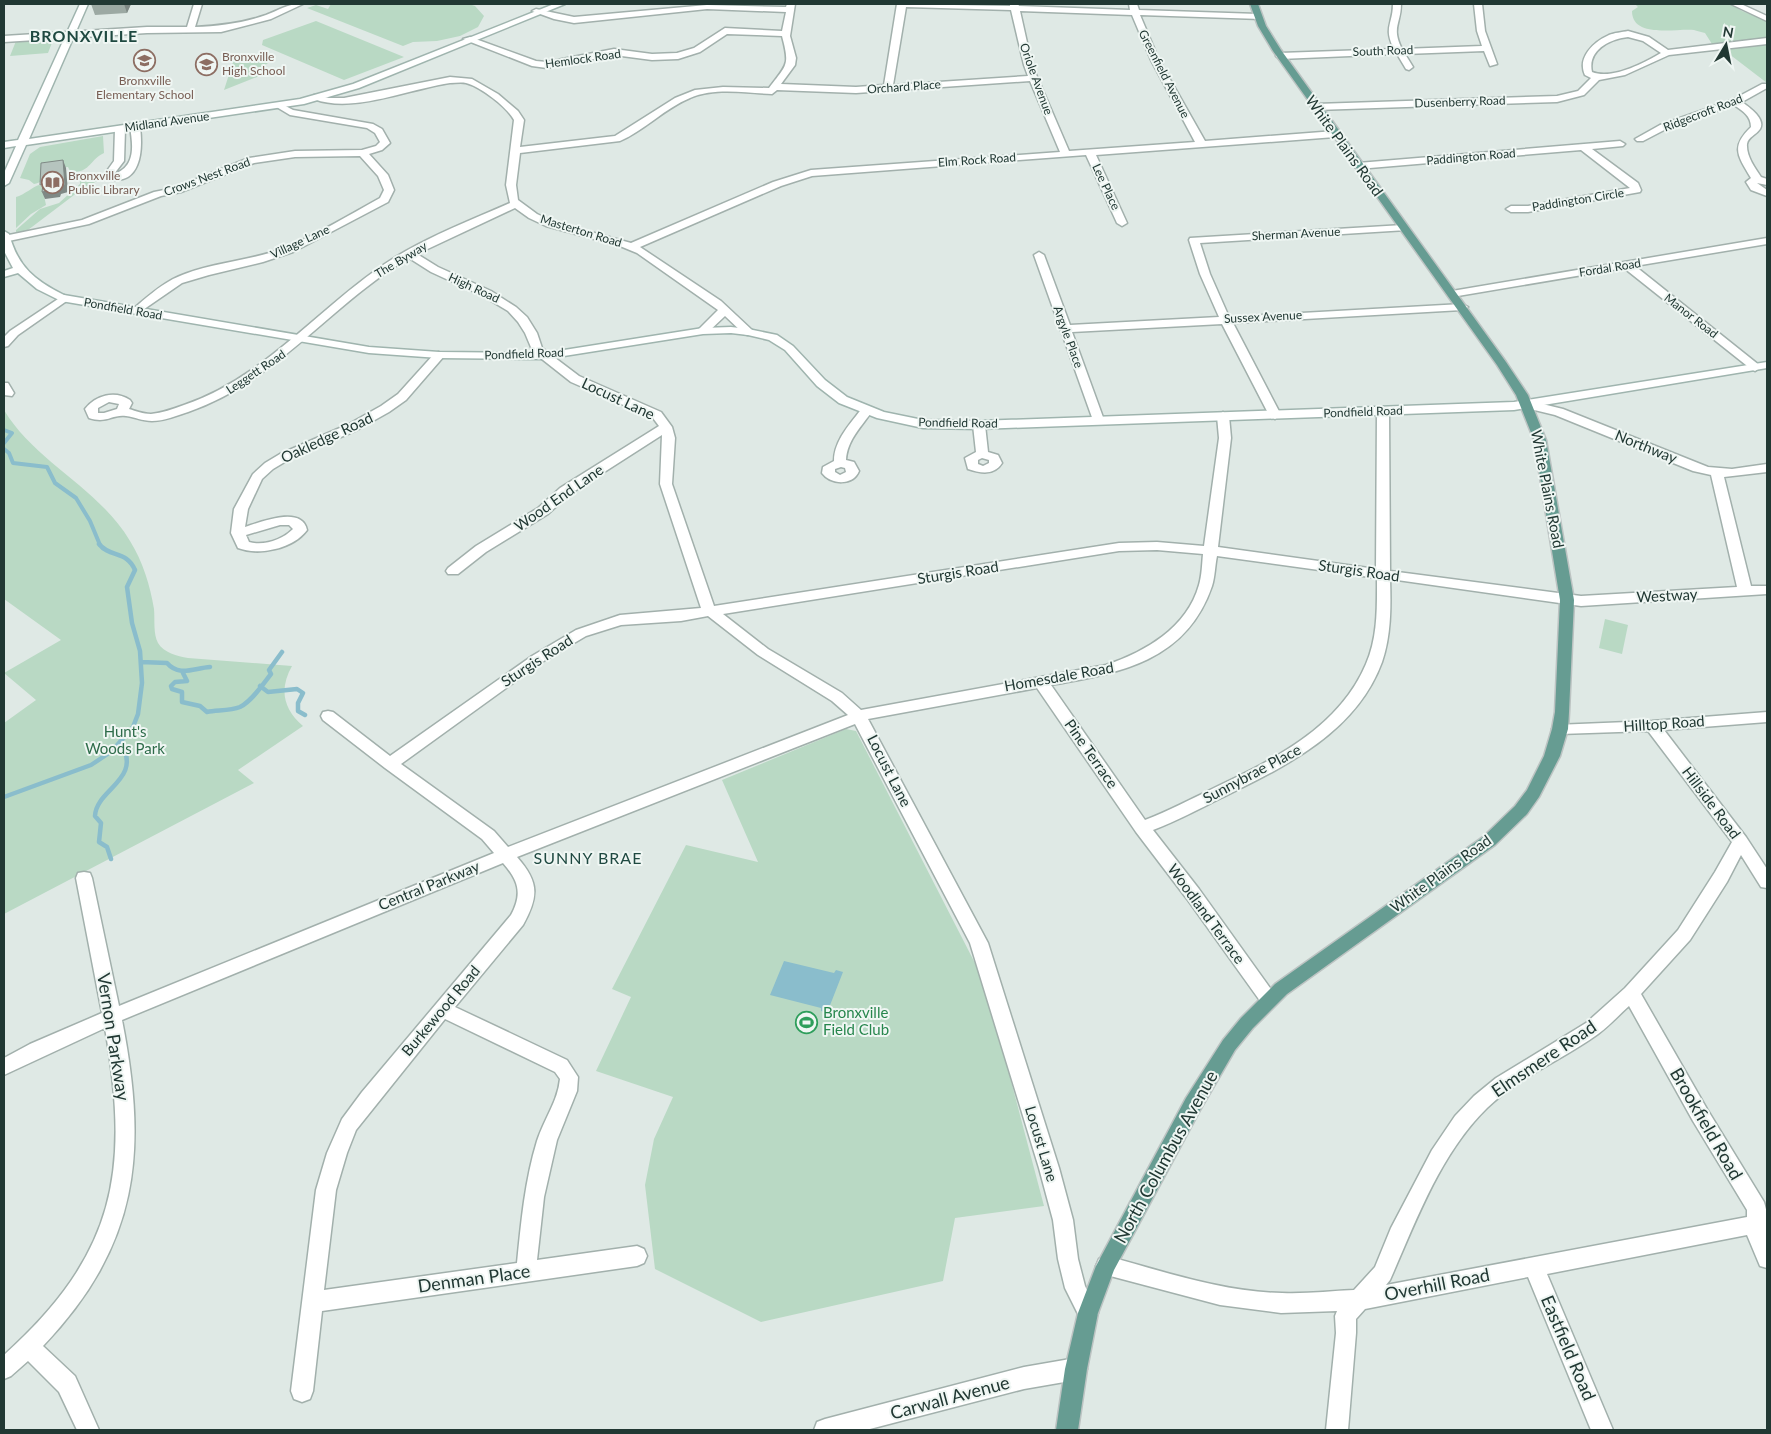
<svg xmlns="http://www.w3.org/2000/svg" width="1771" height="1434" font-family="Lato,sans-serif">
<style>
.green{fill:#b9d9c4}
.water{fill:#8abdcc}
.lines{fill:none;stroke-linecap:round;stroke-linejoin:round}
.stream-far1{stroke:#8abdcc;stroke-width:4}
.stream{stroke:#8abdcc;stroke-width:4.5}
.street-casing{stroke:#a2b0ac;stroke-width:3}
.secondary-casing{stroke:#9fb4ae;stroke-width:3}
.primary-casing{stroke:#bcc3c2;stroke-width:3}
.street{fill:#fff;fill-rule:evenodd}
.secondary{fill:#fff;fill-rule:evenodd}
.primary{fill:#669c92;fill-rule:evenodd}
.wall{fill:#9ca9a3}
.shaded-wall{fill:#7f8985}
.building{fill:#b5c4be;stroke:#7f8985}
.labels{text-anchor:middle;stroke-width:4;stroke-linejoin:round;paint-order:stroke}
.far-street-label{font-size:12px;fill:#213833;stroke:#eff6f3}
.far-education-label{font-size:12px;fill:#785e54;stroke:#eff6f3;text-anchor:start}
.street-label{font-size:15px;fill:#213833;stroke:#eff6f3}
.park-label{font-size:15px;fill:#2e6c4a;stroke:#eff6f3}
.leisure-label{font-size:15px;fill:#27864d;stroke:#eff6f3;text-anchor:start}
.far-district-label{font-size:16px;font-weight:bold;letter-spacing:1px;fill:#1f4941;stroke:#eff6f3}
.neighbourhood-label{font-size:16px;letter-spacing:1px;fill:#1f4941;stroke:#eff6f3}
.near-street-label{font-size:18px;fill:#213833;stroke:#eff6f3}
</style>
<rect width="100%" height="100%" fill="#dfe9e5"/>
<path class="green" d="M331 4H469L475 6 484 16 478 27 460 36 437 41 413 42 403 46 307 8 316 5 328 9Z
M1635 4H1731L1742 11 1767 21V38L1712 44 1705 33C1701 32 1697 31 1694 30 1677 28 1632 39 1632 11L1638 7Z
M316 21 404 57 344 80 262 45 263 40Z
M49 39 53 40 48 53 10 56 16 41Z
M1767 43V83L1720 47Z
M259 57 268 63 256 72 262 75 224 90 234 59Z
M103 136 104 153C89 160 89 175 70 171L68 167C52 168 47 182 34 184L29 180 20 178 30 154 40 147Z
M99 177 101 179 82 189 24 233 16 232V230L40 209 59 203 80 184V180Z
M39 185 42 186 46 205 31 214 16 228V197C24 195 34 186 39 185Z
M4 410C35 462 99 488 130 541 143 562 150 585 154 609 155 619 153 634 158 643 164 653 177 656 188 658L292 666C279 689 283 709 303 726L238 770 254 783 4 914V723L36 700 4 673 61 640 4 599Z
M1605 619 1628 625 1622 654 1599 648Z
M846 729 856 731 978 969 1002 1047 1044 1206 955 1218 943 1281 761 1322 655 1269 645 1185 654 1139 673 1097 596 1071 631 997 612 989 686 845 758 862 722 780Z"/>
<path class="water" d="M784 961 834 973 836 970 843 972 827 1013 821 1011V1008L770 995Z"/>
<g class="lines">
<path class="stream-far1" d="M4 430 12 433 4 443
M4 449 9 453 13 463 47 467 55 483 76 498 90 521 100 545"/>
<path class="stream" d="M141 662 167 663C179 677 194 668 210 667
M183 673 187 681 175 682 171 686 172 689 182 692V702L200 706 207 712C217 710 230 711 240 707 252 701 263 684 271 674L269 670 282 652
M260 686 268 692 297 689 303 693 298 703V711L305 715
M4 797 91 765 112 751 133 727 138 714 142 683 140 651 132 623 127 587 135 570C126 550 110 558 99 544
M111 859 107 847 99 842 101 823 95 816C96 789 143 780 121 743"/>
<defs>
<path id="street" d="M194 4H202L195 27C219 26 243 23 266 15 279 10 289 3 303 4L271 19 221 32 147 33 4 42V36L147 27H187Z
M787 4H795L790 36 796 58 795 65 781 84 856 87 884 85 897 4 1010 6V4H1018L1019 6 1130 10 1129 4H1137L1139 10 1258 14 1261 15V19L1140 15 1159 60 1205 141 1335 131 1340 134 1335 137 1096 155 1127 223 1122 226 1117 223 1086 155 812 176 781 186 640 247 721 301 752 330 754 332 748 335 744 334 725 316 707 333H699L697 331 718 310 637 253 620 246 546 226 529 218 515 208 417 254 438 267 491 291 516 307 527 317 537 333 542 348 579 376 661 412 672 427 675 438 672 484 714 606 1119 543 1157 542 1204 546 1219 438 1217 416 1223 412 1229 416 1231 438 1218 547 1376 569 1377 411 1383 407 1389 411 1390 571 1581 596 1737 587 1711 475 1693 471 1555 415 1522 407 1520 404 1526 400 1563 409 1708 467 1732 469 1767 464V472L1724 477 1751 586H1767V594L1581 606 1390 579C1391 607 1391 636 1382 662 1356 733 1284 767 1221 798 1199 809 1177 821 1153 830L1199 889 1275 995 1278 1000 1275 1005 1269 1007 1263 1005 1187 899 1136 832 1037 688 868 719 988 943 1059 1168 1073 1220 1078 1259 1085 1286 1098 1313 1095 1320 1088 1323 1081 1320 1065 1288 1058 1259 1053 1220 1039 1168 970 943 855 724 517 857C539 882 539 896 523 925L455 1007 567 1060 578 1077 577 1091 557 1140 544 1197 537 1260 637 1246 644 1249 647 1256 644 1263 637 1266 322 1311 313 1391 310 1399 302 1402 294 1399 291 1391 316 1190 327 1153 342 1119 362 1092 511 915C523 893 518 880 503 863L122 1020C148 1153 139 1245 43 1346L75 1376 99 1430H77L59 1392 28 1361 11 1376 4 1379V1355C116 1254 130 1172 105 1028L4 1075V1058L30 1044 102 1013 76 878 78 873 84 872 90 873 92 878 119 1006 494 853 482 839 385 768 323 720 321 716 323 712 328 711 333 712 390 756 532 656 576 630 620 615 701 608 660 484 662 435 570 494 548 514 486 552 458 574H448L446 571 448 568 476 546 538 508 560 488 659 426 653 418 571 382 533 352 525 333 518 322 508 311 483 296 431 272 409 258C331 304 276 382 188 412 176 416 164 421 152 421 142 421 135 417 126 416 112 414 107 424 89 418L85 409C96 395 115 390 130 400L132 403 129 409C136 411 143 414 151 414 162 413 173 409 184 405 267 377 321 304 394 258 430 236 471 220 510 203L506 185 514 120C507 107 481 87 466 83 461 82 455 83 450 83 409 89 352 114 314 99V95L329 98H344L450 77 472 79 498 94 518 111 524 120 520 147 615 136 675 98 695 90 723 87 769 88C787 64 790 66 782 36L727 34 700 52 678 59 652 60 614 55 547 68 532 66 463 39 470 37 536 61 547 62 614 49 652 54 677 53 694 48 725 28 782 31 786 12 707 9 574 23 554 19 532 11 536 9 574 17 707 5 786 7ZM906 7 1011 10 1024 65 1028 76 893 85ZM1020 11 1132 15 1151 60 1195 142 1069 151 1032 65ZM1030 81 1060 152 811 170 773 182 631 243 554 222 537 214 518 200 516 185 520 153 620 141C645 130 665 108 690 98 715 87 746 93 772 94L777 90 856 93ZM109 402 119 404 117 409 104 413H98V408ZM1157 550 1203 554C1202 564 1202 575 1199 585 1187 628 1145 652 1106 665L861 710 842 693 768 649 723 614 1119 551ZM1217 556 1377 578C1377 606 1378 637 1366 664 1339 728 1273 760 1214 788 1191 799 1169 811 1145 820L1051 685C1119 673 1186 662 1212 586 1215 577 1215 565 1217 556ZM708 616 758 655 832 701 848 715 508 847 494 831 401 764 542 662 586 636 621 625 681 621ZM445 1019 555 1072 560 1079C558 1101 544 1119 537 1141 525 1180 521 1222 517 1263L324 1290 336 1190 347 1153 356 1130Z
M1393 4H1401C1401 24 1391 27 1402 49L1482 46 1477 31 1474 4H1482L1485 31 1497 64 1490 66 1484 51 1405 54 1413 67 1409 70 1406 69 1397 54 1280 59 1276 56 1280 53 1394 49C1383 27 1393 24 1393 4Z
M1731 4H1741L1767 16V21Z
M1628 31 1649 37 1668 50 1767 38V44L1669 55 1625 75 1599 80 1584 95 1557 102 1316 110 1311 107 1316 104 1557 96 1578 91 1591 78 1585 75C1577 58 1593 42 1609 35 1614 33 1622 32 1628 31ZM1628 37 1643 41 1661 53C1644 63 1612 80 1592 72 1587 50 1610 39 1628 37Z
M1762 84H1767V88L1742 102C1749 107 1766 119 1760 129 1756 135 1748 137 1747 144 1746 156 1755 168 1761 177L1767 179V185L1757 183 1767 190V196L1751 190 1746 182 1751 178C1738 156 1730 147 1751 127 1751 116 1743 111 1734 105L1666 129 1643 141H1637L1635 139 1660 125 1732 100Z
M280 103 293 110 373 124 382 129 390 143 382 150 369 154 388 175 394 190 388 202 293 252 263 262 209 275 182 283 137 314 133 313 131 311 133 309C146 298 158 287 173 279 208 262 249 262 284 248 317 235 349 215 380 198L384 190 378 176 360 156 295 157 254 163 181 192 161 196 89 224 4 242V236L82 220 154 192 174 188 249 158 295 151 362 150 376 146 380 142 375 133 367 128 290 115 275 106Z
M135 124 140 127C143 151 141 187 106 179L104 175 114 161 115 129 120 126 125 129 124 161 114 174C136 167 133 145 130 127Z
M1620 141 1625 144 1623 146 1592 149 1638 183 1641 190 1640 192 1528 212H1511L1506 209 1511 206H1528L1630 188 1581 150 1358 169 1353 166 1358 163Z
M1403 225 1408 228 1407 230 1200 243 1210 274 1229 317 1462 304 1468 307 1462 310 1233 323 1281 415 1275 419 1269 415 1222 324 1072 332 1104 420 1102 423H1094L1034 255 1039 252 1044 255 1070 325 1219 317 1200 274 1189 240 1190 238Z
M1767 238V244L1635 266 1759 365 1761 367 1755 371 1751 369 1624 268 1452 297 1447 294 1452 291Z
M64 295 70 298 68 300 18 335 8 346 4 347V337L10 331Z
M439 352 445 355 406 400 389 412 357 430 288 460 273 469 262 479 248 509 245 527C261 522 302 505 307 530 293 549 259 556 238 548L231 533 234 509 253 474 265 463 280 454 349 424 381 406 398 394 435 353ZM280 525H289L293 529C282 540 264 546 249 542L246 535Z
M4 383H8L14 393 12 396 4 395Z
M867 406 873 410C862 426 847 440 846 460L854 462 859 471C853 486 831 485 822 473L823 467 834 461C834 440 851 423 863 407ZM841 467 845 468 846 472 840 475 835 472V469Z
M979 421 985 425 988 452 998 455 1002 463C994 476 980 473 968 469L965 458 976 452 973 425ZM982 458 989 460V463L983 466 978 464V460Z
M1767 712V722L1664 730 1746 837 1767 869V888L1761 887 1741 855 1727 882 1690 940 1641 994 1707 1109 1764 1202 1767 1213V1268L1760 1266 1747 1235 1547 1274 1613 1430H1591L1528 1277 1365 1309 1356 1319V1333L1348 1430H1326L1336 1333 1335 1316 1337 1311 1281 1313 1220 1305 1099 1273 1096 1266 1099 1259 1106 1256C1163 1271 1222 1292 1282 1293 1306 1294 1330 1291 1354 1290L1375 1267 1391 1228 1432 1150 1455 1116 1474 1096 1496 1078 1586 1023 1625 988 1678 930 1715 872 1732 842 1648 731 1560 734 1555 733 1552 729 1555 725 1652 721ZM1629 1006 1693 1121 1747 1210V1217L1386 1285 1390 1280C1416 1221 1440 1154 1487 1108 1519 1077 1562 1060 1598 1034 1609 1026 1619 1015 1629 1006Z
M1076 1358 1083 1362 1087 1369 1083 1376 1076 1380 1024 1389 866 1430H814L817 1422 825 1419 1024 1367Z"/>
<path id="secondary" d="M80 4H88L29 139 300 99 353 84 554 4H565L359 88 304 104 26 145 9 183 4 186V173L16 146 4 148V142L18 140Z
M4 231 9 234C18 267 34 280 64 295L369 347 439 352 545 353 703 328 731 327 748 329 777 335 793 346 825 380 847 397 884 412 923 420 979 421 1514 402 1767 362V368L1514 410 979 429 923 428 877 418 839 403 817 386 785 350 769 340 748 335 731 333 703 334 545 359 439 358 369 353 61 301 37 289 18 273 4 277V271L13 268 4 251Z"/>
<path id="primary" d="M1250 4H1258L1266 26 1281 50 1506 362 1528 395 1546 440 1574 600 1569 712 1568 729 1560 756 1539 797 1527 814 1495 845 1287 994 1253 1028 1235 1050 1200 1110 1114 1270 1098 1313 1087 1369 1078 1430H1056L1065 1369 1078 1313 1096 1266 1186 1098 1223 1040 1241 1018 1275 984 1483 837 1515 806 1527 790 1544 756 1552 729 1555 712 1560 600 1534 440 1516 395 1497 365 1273 51 1258 26Z"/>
</defs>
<use href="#street" class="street-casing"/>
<use href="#secondary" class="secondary-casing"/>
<use href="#primary" class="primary-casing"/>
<use href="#street" class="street"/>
<use href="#secondary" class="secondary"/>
<use href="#primary" class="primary"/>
</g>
<path class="wall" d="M91 4H131L127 13 95 15Z"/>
<path class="shaded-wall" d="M124 4H131L127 13Z
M63 160 66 168 68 192 61 194 60 197 45 199 42 192Z"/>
<path class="building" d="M63 160 65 185 58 186 57 189 42 192 43 184 40 185 41 163Z"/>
<defs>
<symbol id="school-ring" viewBox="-11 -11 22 22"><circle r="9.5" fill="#eff6f3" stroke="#8d6e63" stroke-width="1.5"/><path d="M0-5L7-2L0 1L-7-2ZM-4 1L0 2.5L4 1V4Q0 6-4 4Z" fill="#8d6e63"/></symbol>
<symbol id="library-ring" viewBox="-11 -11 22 22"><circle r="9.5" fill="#eff6f3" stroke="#8d6e63" stroke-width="1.5"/><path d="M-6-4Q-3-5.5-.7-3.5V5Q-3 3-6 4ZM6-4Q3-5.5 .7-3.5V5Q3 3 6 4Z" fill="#8d6e63"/></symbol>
<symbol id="stadium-ring" viewBox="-11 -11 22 22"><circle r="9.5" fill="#eff6f3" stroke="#2e9e5b" stroke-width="1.5"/><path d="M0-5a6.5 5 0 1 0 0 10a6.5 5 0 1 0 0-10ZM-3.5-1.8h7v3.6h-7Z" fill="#2e9e5b"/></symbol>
</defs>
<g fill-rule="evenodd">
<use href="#school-ring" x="132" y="48" width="25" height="25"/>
<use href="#school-ring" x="194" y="52" width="25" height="25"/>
<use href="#library-ring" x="40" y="170" width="25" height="25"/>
<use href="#stadium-ring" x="794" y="1010" width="25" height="25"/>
</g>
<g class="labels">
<g class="far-street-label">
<text transform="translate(1383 51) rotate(-2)" y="4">South Road</text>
<text transform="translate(583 59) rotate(-8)" y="4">Hemlock Road</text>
<text transform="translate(1164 74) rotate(63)" y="4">Greenfield Avenue</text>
<text transform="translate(1036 79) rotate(70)" y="4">Oriole Avenue</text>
<text transform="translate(904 87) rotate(-4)" y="4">Orchard Place</text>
<text transform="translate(1460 102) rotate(-2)" y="4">Dusenberry Road</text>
<text transform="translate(1703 113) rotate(-21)" y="4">Ridgecroft Road</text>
<text transform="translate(167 122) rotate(-8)" y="4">Midland Avenue</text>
<text transform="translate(1471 157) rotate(-5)" y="4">Paddington Road</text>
<text transform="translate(977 160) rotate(-4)" y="4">Elm Rock Road</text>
<text transform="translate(207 177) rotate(-20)" y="4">Crows Nest Road</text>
<text transform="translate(1106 187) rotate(65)" y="4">Lee Place</text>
<text transform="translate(1578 200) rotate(-9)" y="4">Paddington Circle</text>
<text transform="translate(581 231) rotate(17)" y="4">Masterton Road</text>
<text transform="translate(1296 234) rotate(-3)" y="4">Sherman Avenue</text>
<text transform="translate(300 242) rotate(-25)" y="4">Village Lane</text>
<text transform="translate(401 260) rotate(-31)" y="4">The Byway</text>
<text transform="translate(1610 268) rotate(-9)" y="4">Fordal Road</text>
<text transform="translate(474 288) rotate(25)" y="4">High Road</text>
<text transform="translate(123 309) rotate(10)" y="4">Pondfield Road</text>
<text transform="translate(1691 316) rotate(38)" y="4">Manor Road</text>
<text transform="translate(1263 317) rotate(-3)" y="4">Sussex Avenue</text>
<text transform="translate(1068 337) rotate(70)" y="4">Argyle Place</text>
<text transform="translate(524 354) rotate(-2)" y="4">Pondfield Road</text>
<text transform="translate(256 372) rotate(-34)" y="4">Leggett Road</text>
<text transform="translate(1363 412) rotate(-2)" y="4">Pondfield Road</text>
<text transform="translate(958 423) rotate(1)" y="4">Pondfield Road</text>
</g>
<g class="far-education-label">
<text x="222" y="61">Bronxville<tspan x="222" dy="14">High School</tspan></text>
<text x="145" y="85" text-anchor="middle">Bronxville<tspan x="145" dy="14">Elementary School</tspan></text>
<text x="68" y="180">Bronxville<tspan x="68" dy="14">Public Library</tspan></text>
</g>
<g class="street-label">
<text transform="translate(1344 146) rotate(54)" y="5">White Plains Road</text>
<text transform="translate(618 399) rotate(25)" y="5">Locust Lane</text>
<text transform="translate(327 438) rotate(-25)" y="5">Oakledge Road</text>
<text transform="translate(1646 447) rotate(22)" y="5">Northway</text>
<text transform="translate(1547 489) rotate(79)" y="5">White Plains Road</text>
<text transform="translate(559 498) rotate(-35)" y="5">Wood End Lane</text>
<text transform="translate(1359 571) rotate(8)" y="5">Sturgis Road</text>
<text transform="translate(958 573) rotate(-9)" y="5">Sturgis Road</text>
<text transform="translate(1667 596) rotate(-3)" y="5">Westway</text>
<text transform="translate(537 661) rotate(-33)" y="5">Sturgis Road</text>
<text transform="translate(1059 677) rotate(-10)" y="5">Homesdale Road</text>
<text transform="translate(1664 724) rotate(-4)" y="5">Hilltop Road</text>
<text transform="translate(1091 754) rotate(55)" y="5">Pine Terrace</text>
<text transform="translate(889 771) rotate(63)" y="5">Locust Lane</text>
<text transform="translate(1252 774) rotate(-28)" y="5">Sunnybrae Place</text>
<text transform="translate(1711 803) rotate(53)" y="5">Hillside Road</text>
<text transform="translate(1441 874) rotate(-36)" y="5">White Plains Road</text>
<text transform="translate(429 886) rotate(-22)" y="5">Central Parkway</text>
<text transform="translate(1206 914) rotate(54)" y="5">Woodland Terrace</text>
<text transform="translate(441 1011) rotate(-50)" y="5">Burkewood Road</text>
<text transform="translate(1041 1144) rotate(73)" y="5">Locust Lane</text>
</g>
<g class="park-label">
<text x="125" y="737">Hunt's<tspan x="125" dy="17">Woods Park</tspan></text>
</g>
<g class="leisure-label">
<text x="823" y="1018">Bronxville<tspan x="823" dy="17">Field Club</tspan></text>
</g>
<g class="far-district-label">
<text x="84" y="42">BRONXVILLE</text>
</g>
<g class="neighbourhood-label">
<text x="588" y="864">SUNNY BRAE</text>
</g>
<g class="near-street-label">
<text transform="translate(113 1037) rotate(81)" y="6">Vernon Parkway</text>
<text transform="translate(1544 1059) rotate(-34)" y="6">Elmsmere Road</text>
<text transform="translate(1706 1124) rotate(60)" y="6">Brookfield Road</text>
<text transform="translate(1166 1157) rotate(-61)" y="6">North Columbus Avenue</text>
<text transform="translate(474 1279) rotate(-8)" y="6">Denman Place</text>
<text transform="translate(1437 1285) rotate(-11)" y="6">Overhill Road</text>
<text transform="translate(1568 1348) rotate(67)" y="6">Eastfield Road</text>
<text transform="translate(950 1398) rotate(-15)" y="6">Carwall Avenue</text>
</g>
</g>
<rect width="1771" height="1434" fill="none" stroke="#213833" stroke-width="10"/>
<g transform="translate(1726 45) rotate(10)" stroke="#eff6f3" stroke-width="4" paint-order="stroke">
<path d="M0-4L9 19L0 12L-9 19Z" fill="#213833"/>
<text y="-8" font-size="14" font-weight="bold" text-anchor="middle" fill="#213833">N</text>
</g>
</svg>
